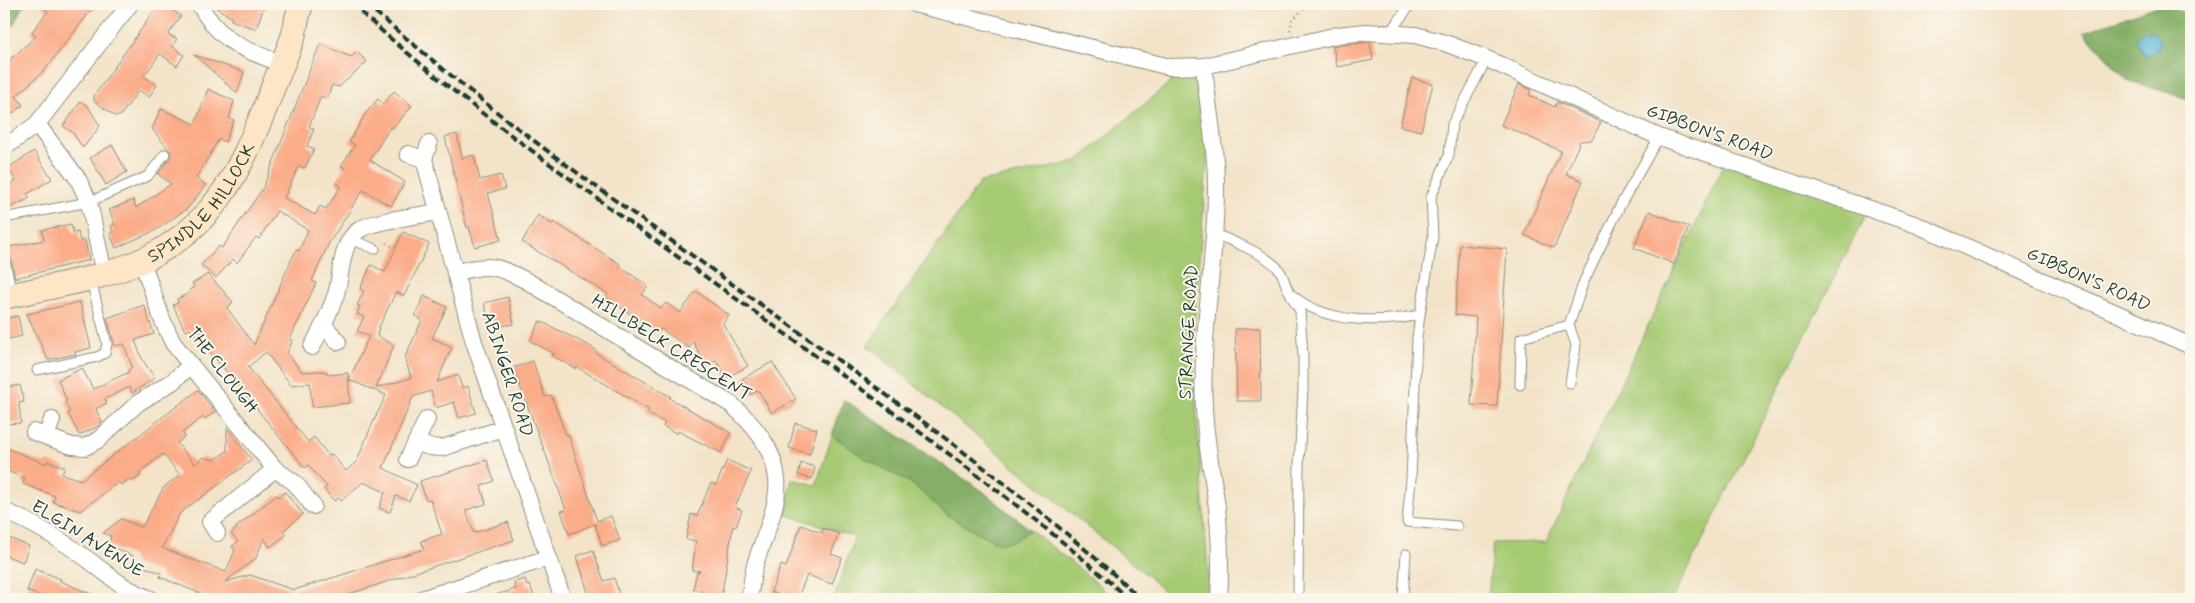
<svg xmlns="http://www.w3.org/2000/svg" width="2195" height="603" font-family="Mynerve,sans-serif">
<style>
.green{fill:#a7cb74;stroke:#638454}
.forest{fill:#85af66;stroke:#52764d}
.water{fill:#5ebadc;stroke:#3e7c88}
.building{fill:#fbac88}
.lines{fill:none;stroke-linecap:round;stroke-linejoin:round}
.lane-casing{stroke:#89907e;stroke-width:11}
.street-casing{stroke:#89907e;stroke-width:18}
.secondary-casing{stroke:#89907e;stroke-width:26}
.path{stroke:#89907e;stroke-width:2.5;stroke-dasharray:1 4;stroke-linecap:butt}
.lane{stroke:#fff;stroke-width:9}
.street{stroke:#fff;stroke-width:16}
.secondary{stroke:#fee5c5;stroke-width:24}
.rail{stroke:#1f3d34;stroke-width:4;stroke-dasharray:8 4;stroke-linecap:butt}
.labels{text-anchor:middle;stroke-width:4;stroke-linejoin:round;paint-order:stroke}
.street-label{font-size:18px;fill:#1f3d34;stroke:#fbf7ec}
</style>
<rect width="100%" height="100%" fill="#fbf7ec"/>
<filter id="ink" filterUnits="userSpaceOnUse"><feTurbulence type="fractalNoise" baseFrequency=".02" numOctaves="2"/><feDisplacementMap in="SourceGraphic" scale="10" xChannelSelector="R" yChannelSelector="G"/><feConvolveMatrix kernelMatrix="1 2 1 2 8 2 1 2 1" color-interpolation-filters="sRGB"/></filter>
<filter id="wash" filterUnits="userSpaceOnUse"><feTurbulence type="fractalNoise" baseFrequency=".0096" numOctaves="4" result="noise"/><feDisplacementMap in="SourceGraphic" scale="20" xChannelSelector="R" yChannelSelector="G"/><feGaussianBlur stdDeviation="1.12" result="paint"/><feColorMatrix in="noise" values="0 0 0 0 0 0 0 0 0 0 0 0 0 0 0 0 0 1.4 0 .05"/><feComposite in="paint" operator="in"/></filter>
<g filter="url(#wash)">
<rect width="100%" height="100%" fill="#f3e3c8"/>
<path class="green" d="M1194 62 1208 151 1192 351 1209 584 1206 599H1171L1148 576 867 346 980 182 1076 162Z
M1726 160 1869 208 1673 599H1488L1493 543 1546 542Z
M844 400 981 490 1098 584 1112 599H834L855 537 785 514 792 479 816 485Z"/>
<path class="forest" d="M4 4H24L12 27 4 36Z
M2163 4 2191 17V100L2127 80 2084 32Z
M844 400 981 490 1030 530 1016 540 999 544 948 516 911 483 864 458 832 435Z"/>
<path class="water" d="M2142 32H2153L2161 42 2156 51 2145 56 2136 40Z"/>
<g id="blocks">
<path class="building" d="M38 4H96L44 71 16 96 23 105 4 120V65L36 36 31 33 48 11Z
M159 4H164L181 16 168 34 177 39 172 46 184 55 177 66 160 54 144 76 157 85 149 97 139 90 120 116H115L94 101V96Z
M211 4H265L256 29 231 20 232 18Z
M1370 42 1373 60 1337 67 1333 46Z
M320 44 351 57 357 52 367 62 339 87 332 85 327 99 321 96 309 127 314 129 307 146 314 149 305 168 299 166 284 198 315 215 320 206 326 209 341 186 336 183 345 168 341 166 355 145 349 142 366 113 378 99 383 104 394 91 412 106 393 128 391 126 370 160 405 182 391 206 363 190 329 243 312 281 316 283 290 339 293 340 287 353 302 372 320 371 327 372 328 375 348 373 350 403 312 407 310 383 291 385 266 352 248 367 308 442 314 437 329 456 332 454 346 471 357 461 370 429 386 395 349 380 369 336 357 331 364 317 357 314 360 306 357 305 364 291 360 289 371 265 385 272 403 232 429 244 404 296 396 292 379 327 377 336 394 345 376 388 411 378 405 357 422 320 415 316 424 296 447 307 432 338 452 347 437 382 458 375 462 388 468 386 476 413 459 418 454 402 436 408 431 391 413 397 383 468 417 485 409 501 396 496 390 512 379 508 385 492 363 482 341 501 338 498 334 501 324 489 327 487 308 465 305 468 213 355 190 329 185 331 173 305 178 303 177 299 190 293 189 290 194 287 192 284 208 274 233 302 227 308 254 345 289 265 296 250 299 251 308 230 277 211 259 239 256 237 237 263 233 259 216 278 201 265 219 246 222 248 263 188Z
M194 55 244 72 237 93Z
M1412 78 1433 84 1421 131 1400 126Z
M1519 84 1531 90 1529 95 1555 107 1557 102 1601 122 1592 140 1580 141 1566 174 1583 181 1554 248 1524 235 1561 151 1501 125Z
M208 89 234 101 229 118 234 120 225 142 219 139 196 178 206 185 188 208 156 230 116 248 110 234 113 232 111 226 115 224 109 210 133 200 136 208 171 184 158 174 170 158 171 152 152 129 161 109 195 124Z
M81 101 88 106 100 126 83 148 73 133 63 126Z
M457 134 462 158 474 155 480 180 501 175 505 189 488 193 501 240 475 247 469 227 467 228 445 137Z
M112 145 127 172 106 185 90 158Z
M34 151 52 179 27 194 30 198 4 211V187L16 181 8 168Z
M1649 211 1689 227 1674 264 1634 248Z
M538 215 552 224 554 222 620 264 619 266 648 286 642 295 661 308 666 303 680 313 696 291 705 298 729 315 723 324 748 366 726 378 716 360 706 366 693 342 689 348 661 329 657 333 606 297 608 294 522 242Z
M71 224 73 233 78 232 80 241 85 240 89 260 15 278 10 254 4 248 44 240 42 230Z
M1460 245 1507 249 1497 406 1471 405 1476 317 1455 315Z
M508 297 514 324 502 326 488 319 484 303Z
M80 302 91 348 75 352 76 354 48 360 27 314Z
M144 305 154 334 135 340 142 359 155 378 132 393 129 387 105 399 107 403 96 409 102 422 97 427 79 435 68 413 70 412 65 402 67 401 58 380 82 368 93 389 129 372 128 370 132 367 124 344 115 346 107 318Z
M18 316 22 336 4 340V319Z
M540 321 588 345 597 351 596 353 671 397 669 398 731 433 721 453 678 431 677 434 663 426 665 423 647 413 649 410 577 367 576 369 551 355 555 354 530 341Z
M1260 328 1261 401H1237L1235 329Z
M533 361 545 397 551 395 566 435 568 434 597 521 611 516 620 540 602 546 595 524 569 534 561 511 566 510 554 476 513 368Z
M772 362 796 399 772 413 758 390 751 395 742 379Z
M20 385 24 402 19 403 21 423 4 424V388Z
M198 390 215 412 205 419 203 417 182 433 185 436 177 443 195 464 203 457 214 460 227 451V428L252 460 180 513 162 548 226 572 235 550 232 546 238 542 231 533 237 528 236 527 277 495 279 497 285 492 303 514 283 531 286 535 270 547 264 538 256 558 225 582 250 575 294 590 424 549 421 541 442 534 430 499 426 500 420 481 487 460 494 481 481 486 486 504 466 510 474 533 508 522 514 540 334 599H214L160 577 161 573 134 563 135 560 132 559 133 556 107 545 111 536 103 533 121 519 142 527 164 487 180 475 163 454 140 472V476L131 482 129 479 121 485 119 482 80 511 53 502 55 496 23 484 25 478 4 470V447L46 464 47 461 65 467 62 474 81 480Z
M795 423 817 429 810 454 789 448Z
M727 460 751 471 735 507 742 510 736 527 733 526 721 599H699L701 590 693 589 697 572 700 571 692 570 696 541 686 539 691 514 697 516 711 483 716 485Z
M801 463 815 467 812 479 798 475Z
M801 525 822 533 823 528 839 534 831 554 842 558 832 584 807 575 797 599H776L777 594 771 592 781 565 786 567Z
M4 536 29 546 23 562 4 555Z
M593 550 604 581 614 578 621 599H590L577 556Z
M35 569 61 579 60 581 103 599H49L27 591Z
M525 579 527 586 530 585 535 599H493L492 596 516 589 514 582Z"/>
</g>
</g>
<g filter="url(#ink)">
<use href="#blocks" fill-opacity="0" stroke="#89907e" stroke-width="1"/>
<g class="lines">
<defs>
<path id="lane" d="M1390 32 1411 4
M4 218 89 202 148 176 165 154
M1214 234C1231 240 1270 256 1280 271 1285 278 1285 289 1292 295 1326 324 1378 323 1420 315L1433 237 1431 197 1449 155 1452 124 1487 59
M351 239 375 249
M4 256 12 295
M1291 296 1300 311 1303 356V389L1299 466 1298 599
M1420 315 1417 338 1411 479 1407 522 1457 526
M37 370 97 357 105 353 107 344 91 280
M1570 383 1576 345 1569 325 1584 281 1621 204 1659 137
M1520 385 1521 338 1569 325
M1403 599 1406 554"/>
<path id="street" d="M199 4C222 44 242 48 282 64
M914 4 1170 67 1204 66 1338 35 1366 32 1415 35 1445 43 1487 59 1659 137 1917 225 2191 346
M1204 66C1207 105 1216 144 1216 183 1217 258 1200 332 1204 407 1205 440 1213 475 1217 508 1220 538 1221 569 1219 599
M37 124 78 179 89 202 104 274
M4 148 37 124 130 4
M408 154 424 159 429 144
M424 159 474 342 563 599
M142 261 162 319 173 343 275 469 295 483 313 506
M455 273C488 263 496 265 527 281L732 405C754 425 774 448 777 479 780 504 762 541 755 565 752 576 751 588 749 599
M324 325 338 342
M312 347C321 330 330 312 336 294 342 274 340 243 359 230 374 220 419 216 438 212
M34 432 72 446 85 447 98 440 138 403 172 382 190 366
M46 436 52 420
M417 442 429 447 442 448 504 428
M408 459 427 419
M4 511C34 523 63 541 90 561 112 578 124 589 151 599
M217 533 210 522 275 469
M421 599 548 558"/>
<g id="secondary">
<path id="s1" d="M4 297C50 286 100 280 143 260 212 228 238 175 265 108 274 84 284 61 293 37 296 26 297 15 301 4"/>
</g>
</defs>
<use href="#lane" class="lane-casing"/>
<use href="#street" class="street-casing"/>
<use href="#secondary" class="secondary-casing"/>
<path class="path" d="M1290 30 1292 20 1309 4
M386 243 398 249"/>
<use href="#lane" class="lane"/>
<use href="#street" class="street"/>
<use href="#secondary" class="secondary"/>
<path class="rail" d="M352 4C432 78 522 144 610 208 719 287 829 364 937 445 1002 494 1068 543 1128 599
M366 4C423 53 481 101 541 146 624 208 709 267 792 327 912 413 1033 499 1141 599"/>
</g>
</g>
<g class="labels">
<g class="street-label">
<text transform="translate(1710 132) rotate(20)" y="6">GIBBON'S ROAD</text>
<text dy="6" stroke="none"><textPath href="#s1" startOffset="228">SPINDLE HILLOCK</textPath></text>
<text transform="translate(2089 279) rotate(24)" y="6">GIBBON'S ROAD</text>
<text transform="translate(1188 332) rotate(-87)" y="6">STRANGE ROAD</text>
<text transform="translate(672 347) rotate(32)" y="6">HILLBECK CRESCENT</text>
<text transform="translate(223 370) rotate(52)" y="6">THE CLOUGH</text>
<text transform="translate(508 374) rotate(72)" y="6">ABINGER ROAD</text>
<text transform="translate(88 538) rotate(32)" y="6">ELGIN AVENUE</text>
</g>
</g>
<rect width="2195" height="603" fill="none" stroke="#fbf7ec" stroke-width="20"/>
</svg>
